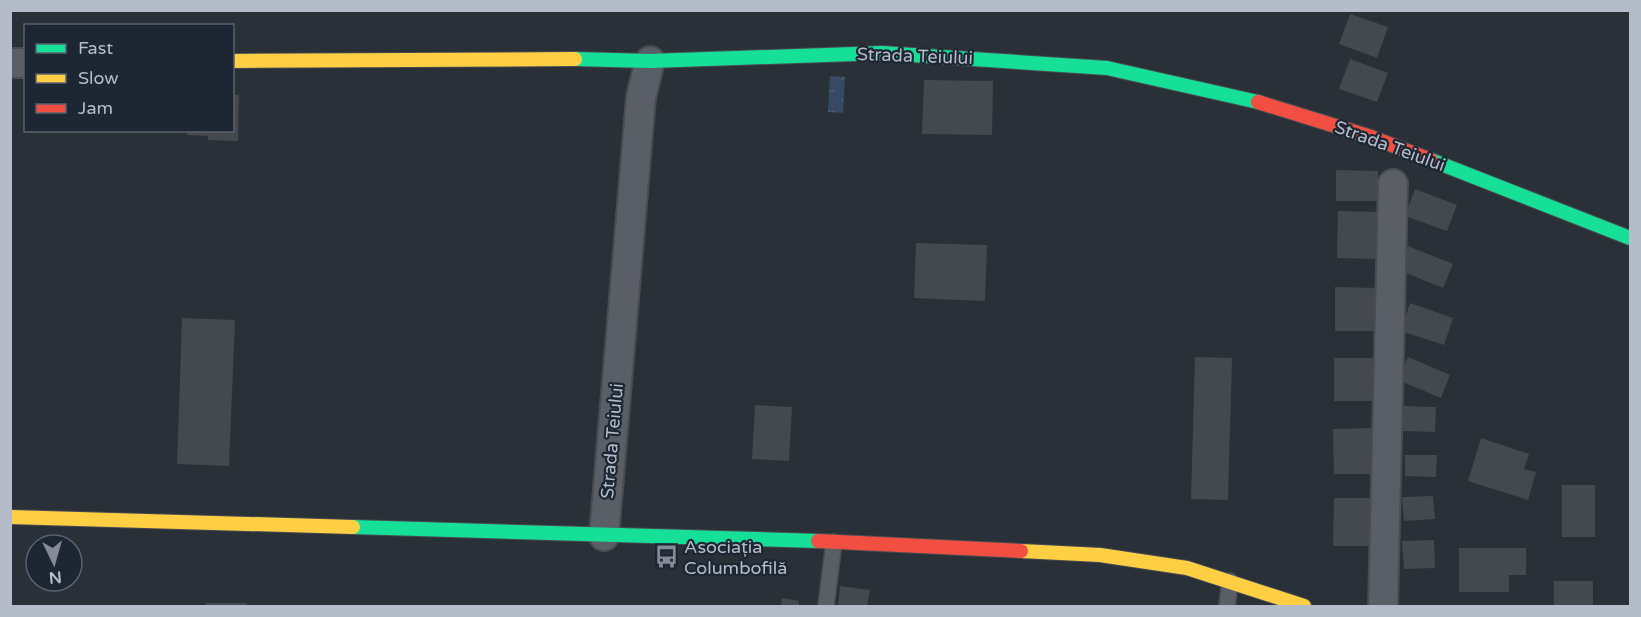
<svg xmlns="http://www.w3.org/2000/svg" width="1641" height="617" font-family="'Varela Round',sans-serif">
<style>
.water{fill:url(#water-ripples)}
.building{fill:#444950}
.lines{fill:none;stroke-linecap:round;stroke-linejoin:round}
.lane-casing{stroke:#484c53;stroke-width:18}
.street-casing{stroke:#484c53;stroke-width:32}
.fast-casing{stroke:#484c53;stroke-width:16}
.slow-casing{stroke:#484c53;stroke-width:16}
.jam-casing{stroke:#484c53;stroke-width:16}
.lane{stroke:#5a5e66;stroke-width:15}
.street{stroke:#5a5e66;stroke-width:28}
.fast{stroke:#16e098;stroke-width:14}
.slow{stroke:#ffcf43;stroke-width:14}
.jam{stroke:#f24e42;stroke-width:14}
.labels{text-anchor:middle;stroke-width:4.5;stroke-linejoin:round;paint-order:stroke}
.street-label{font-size:18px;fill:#b4bcc9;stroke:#1d2633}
.poi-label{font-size:18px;fill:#b4bcc9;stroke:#1d2633;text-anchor:start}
</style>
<defs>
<pattern id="water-ripples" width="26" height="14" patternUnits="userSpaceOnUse" patternTransform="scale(1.5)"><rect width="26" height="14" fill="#384963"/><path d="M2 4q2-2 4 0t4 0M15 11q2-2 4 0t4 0" fill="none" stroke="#526178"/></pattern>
</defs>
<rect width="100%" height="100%" fill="#2a3038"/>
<path class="water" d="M830 76 845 77 843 113 828 112Z"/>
<path class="building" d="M1350 14 1388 27 1377 58 1339 44Z
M1350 59 1388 73 1377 102 1339 89Z
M924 80 993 81 992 135 922 134Z
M232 95H239L238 141 208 140V136L187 135 188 130H232Z
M1336 170 1378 171 1379 201H1336Z
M1415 189 1457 205 1447 231 1405 216Z
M1338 211 1381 212 1379 259 1337 258Z
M916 243 987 245 985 301 914 298Z
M1408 246 1453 264 1443 288 1399 270Z
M1335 287 1379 288V331H1335Z
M1410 303 1453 318 1444 345 1401 331Z
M182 318 235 320 229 466 177 464Z
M1195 357 1232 358 1228 500 1191 499Z
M1408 357 1450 375 1441 398 1398 380Z
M1334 358H1375L1376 401H1334Z
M755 405 792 407 789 461 752 459Z
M1403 406 1436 407 1435 432 1402 431Z
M1373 428 1374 474H1334L1333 429Z
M1481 438 1529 454 1524 469 1536 472 1528 500 1468 481Z
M1405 455H1437L1436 477 1405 476Z
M1562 485H1595V537H1562Z
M1433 496 1435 519 1404 521 1402 497Z
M1334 498H1374L1373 546H1333Z
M1434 540 1435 568 1404 569 1402 541Z
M1459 548H1526V575H1509V592H1459Z
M1554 581H1593V606H1554Z
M840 586 870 590 867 606H838Z
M782 598 799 601V606H781Z
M206 603H247V606H206Z"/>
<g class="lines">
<defs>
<path id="lane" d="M826 606 834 542
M1227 606 1230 581"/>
<path id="street" d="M10 63H26
M604 536 641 97 650 61
M1383 606 1393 184"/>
<path id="fast" d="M575 59 650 61 882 53 1107 68 1258 102
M1431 160 1630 238
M353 527 818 541"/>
<path id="slow" d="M232 61 575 59
M10 517 353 527
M1021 551 1100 555 1187 568 1304 606"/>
<path id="jam" d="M1258 102 1371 137 1431 160
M818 541 1021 551"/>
</defs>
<use href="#lane" class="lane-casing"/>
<use href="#street" class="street-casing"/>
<use href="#fast" class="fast-casing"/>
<use href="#slow" class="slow-casing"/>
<use href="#jam" class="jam-casing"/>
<use href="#lane" class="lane"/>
<use href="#street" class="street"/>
<use href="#fast" class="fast"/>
<use href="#slow" class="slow"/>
<use href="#jam" class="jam"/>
</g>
<defs>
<symbol id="bus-bare" viewBox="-9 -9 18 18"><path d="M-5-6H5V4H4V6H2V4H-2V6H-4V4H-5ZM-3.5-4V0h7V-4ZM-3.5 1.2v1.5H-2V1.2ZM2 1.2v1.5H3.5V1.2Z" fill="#848b96" stroke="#1d2633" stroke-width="2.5" paint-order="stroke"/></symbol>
</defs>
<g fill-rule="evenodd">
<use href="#bus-bare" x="650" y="540" width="33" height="33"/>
</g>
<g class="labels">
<g class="street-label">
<text transform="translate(915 56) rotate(2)" y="6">Strada Teiului</text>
<text transform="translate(1390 146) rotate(20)" y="6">Strada Teiului</text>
<text transform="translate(612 441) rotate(-85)" y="6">Strada Teiului</text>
</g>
<g class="poi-label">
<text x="684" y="553">Asociația<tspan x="684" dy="21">Columbofilă</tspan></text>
</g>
</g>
<rect width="1641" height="617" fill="none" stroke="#b4bcc9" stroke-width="24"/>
<rect x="24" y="24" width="210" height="108" fill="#1d2633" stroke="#59626f" stroke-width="1.5"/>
<rect x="36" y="44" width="30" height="9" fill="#16e098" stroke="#59626f" stroke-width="1.5"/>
<text x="78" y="54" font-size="18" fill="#b4bcc9">Fast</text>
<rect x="36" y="74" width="30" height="9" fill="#ffcf43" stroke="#59626f" stroke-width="1.5"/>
<text x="78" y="84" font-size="18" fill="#b4bcc9">Slow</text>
<rect x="36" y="104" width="30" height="9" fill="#f24e42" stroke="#59626f" stroke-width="1.5"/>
<text x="78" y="114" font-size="18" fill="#b4bcc9">Jam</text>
<g transform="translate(54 563) rotate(175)"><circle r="28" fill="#1d2633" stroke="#59626f" stroke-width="1.5"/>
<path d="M0-4.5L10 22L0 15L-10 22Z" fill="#848b96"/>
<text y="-9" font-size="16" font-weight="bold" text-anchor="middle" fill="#b4bcc9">N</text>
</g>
</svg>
